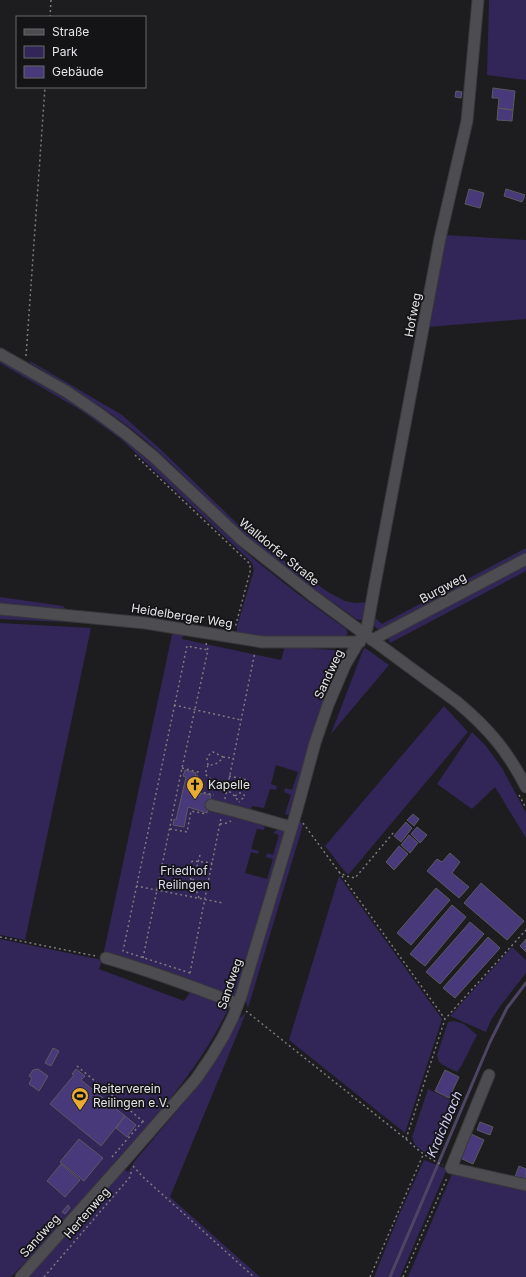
<svg xmlns="http://www.w3.org/2000/svg" width="526" height="1277" font-family="Inter,sans-serif">
<style>
.green{fill:#312657}
.lines{fill:none;stroke-linecap:round;stroke-linejoin:round}
.stream{stroke:#4e4564;stroke-width:3}
.building{fill:#47397a;stroke:#5a5a5e}
.minor-casing{stroke:#39383b;stroke-width:13}
.path{stroke:#7c7c7f;stroke-width:1.5;stroke-dasharray:2 3;stroke-linecap:butt}
.minor{stroke:#4d4c51;stroke-width:11}
.labels{text-anchor:middle;stroke-width:3.5;stroke-linejoin:round;paint-order:stroke}
.street-label{font-size:12px;fill:#e5e5e8;stroke:#141417}
.poi-label{font-size:12px;fill:#e5e5e8;stroke:#141417;text-anchor:start}
.park-label{font-size:12px;fill:#dcdaee;stroke:#141417}
.water-label{font-size:13px;font-style:italic;fill:#d2cdf4;stroke:#141417}
</style>
<rect width="100%" height="100%" fill="#1d1d20"/>
<path class="green" d="M489 0H526V80L487 75Z
M445 235 526 240V319L428 327Z
M0 360 76 405 117 434 155 466 214 523 255 560 298 594 346 629C348 632 348 634 345 637H259L237 633V626L254 570 252 563 244 555 122 440 82 411 0 363Z
M30 361 122 415 158 447 246 532 291 566 328 592 345 601 355 603 369 602 364 618 361 620 356 619C327 598 296 577 268 555 224 519 187 476 144 439 111 412 75 390 39 368L30 363Z
M526 548V571L390 643C387 633 381 632 374 626V617L382 624Z
M0 597 63 606 67 610 0 604Z
M0 613 128 625 0 619Z
M0 623 91 628 25 940 0 935Z
M173 630 184 632 182 639 281 660 285 646 344 651 324 704 291 816 285 814 291 795 284 792 285 788 292 790 298 772 276 765 271 784 277 786 276 790 270 789 264 808 252 806 250 819 263 824 265 825 264 830 257 829 251 849 259 851 258 854 251 852 245 873 267 879 273 859 266 857 267 853 273 855 279 835 273 833 279 828 283 829 285 831 236 998 103 956Z
M365 648 389 665 331 734 363 650Z
M444 706 468 732 349 874 346 873 325 846Z
M472 732 486 746 502 768 526 813V838L495 787 472 809 437 784Z
M299 820 303 825 248 1008 245 999Z
M339 876 442 1019 405 1133 289 1040Z
M0 939 102 960 99 969 184 1001 191 991 231 1003C203 1064 160 1113 115 1162L114 1167 73 1214 11 1277H0Z
M512 947 526 960V973L501 1005 491 1020 486 1032 450 1016Z
M246 1013 170 1197 260 1277H24L123 1168 128 1172 134 1162 190 1095 205 1075 236 1021Z
M454 1021 464 1024 477 1035 462 1065 457 1072 443 1065 439 1062 437 1055 448 1022Z
M428 1089 457 1103 434 1160 415 1145 412 1137Z
M424 1160 447 1169 400 1277H374L399 1215Z
M452 1174 526 1190V1277H408Z"/>
<g class="lines">
<path class="stream" d="M390 1277 490 1042 507 1008 526 983"/>
</g>
<path class="building" d="M493 88 515 91 513 110 498 108 499 98H492Z
M456 91 462 92 461 98 455 97Z
M498 108 513 110 512 121 497 120Z
M469 189 484 193 480 208 465 204Z
M506 189 525 195 522 202 504 196Z
M185 770 196 773 191 794 200 796V793L211 795 207 813 188 807 184 827 173 825 174 819 176 820 186 777 183 776Z
M413 814 419 819 414 826 407 820Z
M406 822 412 828 401 842 394 836Z
M417 827 427 835 420 843 411 834Z
M409 835 418 843 410 853 401 845Z
M399 846 408 854 394 870 386 862Z
M450 853 460 862 452 873 469 887 459 898 427 871 437 859 442 862Z
M481 883 524 921 507 940 464 903Z
M436 888 450 900 411 945 397 933Z
M452 905 466 917 425 966 410 954Z
M470 922 484 934 440 984 426 972Z
M488 937 500 948 455 998 443 988Z
M526 939V952L520 946Z
M53 1048 59 1051 51 1066 45 1063Z
M38 1069 48 1076 39 1091 29 1084 32 1078 29 1076 33 1070Z
M76 1069 85 1076 81 1080 125 1116 101 1146 50 1104 74 1075 72 1074Z
M445 1070 459 1077 449 1098 435 1091Z
M125 1116 136 1125 127 1137 116 1128Z
M480 1122 493 1127 490 1135 477 1130Z
M469 1133 484 1140 473 1164 458 1157Z
M79 1139 103 1158 84 1181 60 1162Z
M61 1164 80 1180 65 1197 47 1181Z
M519 1166 526 1169V1180L515 1177Z
M68 1205 70 1208 65 1214 62 1212Z"/>
<g class="lines">
<defs>
<path id="minor" d="M0 354 67 392 98 413 125 433 153 456 242 540 313 596 457 702C488 728 507 750 526 787
M0 609 145 623 262 642H360
M372 640 526 559
M211 805 238 812 291 827
M106 958C151 971 194 987 238 1004
M489 1075 451 1168 526 1185
M21 1277 127 1158 196 1079 211 1057 223 1037 233 1017 241 996 296 813 315 743 328 705 345 665 367 628 374 589 440 238 467 121 478 0"/>
</defs>
<use href="#minor" class="minor-casing"/>
<path class="path" d="M50 17 51 0
M26 356 45 87
M135 455 250 564V572L235 628
M174 705 241 720
M223 757 232 758
M208 765 207 759 209 755 213 752 223 757C219 763 215 765 208 765L205 774 214 782 218 788C227 790 233 792 238 801
M182 768 198 772 194 790 214 795
M229 776 247 780
M519 795 526 808
M235 796 239 793H242L245 796 239 802
M225 799 255 652
M303 823 339 872 346 876 355 878 394 832
M220 824 227 823 231 821
M170 829 187 832 191 811 206 814
M339 872 445 1019
M193 881 200 855
M136 886 223 903
M199 898 193 881 188 876C187 870 188 863 193 861L212 863
M0 937 96 956
M143 958 182 768 208 650 206 643
M190 973 123 951 187 646 208 650
M190 973 221 818
M246 1011 406 1139C419 1151 427 1158 443 1165
M77 1066 145 1123
M406 1139 445 1019 526 930
M112 1157 143 1121
M133 1166 143 1177 254 1277
M44 1277 130 1177 132 1169
M370 1277 423 1155
M403 1277 447 1178"/>
<use href="#minor" class="minor"/>
</g>
<defs>
<symbol id="church-pin" viewBox="-11 -11 22 30"><path d="M0 17L-7.5 6A9.5 9.5 0 1 1 7.5 6Z" fill="#e6ac36" stroke="#141417"/><path d="M-1.2-6h2.4v3.5h3.3v2.4h-3.3V6h-2.4V-.1h-3.3v-2.4h3.3Z" fill="#111"/></symbol>
<symbol id="stadium-pin" viewBox="-11 -11 22 30"><path d="M0 17L-7.5 6A9.5 9.5 0 1 1 7.5 6Z" fill="#e6ac36" stroke="#141417"/><path d="M0-5a6.5 5 0 1 0 0 10a6.5 5 0 1 0 0-10ZM-3.5-1.8h7v3.6h-7Z" fill="#111"/></symbol>
</defs>
<g fill-rule="evenodd">
<use href="#church-pin" x="185" y="775" width="20" height="27"/>
<use href="#stadium-pin" x="70" y="1086" width="20" height="27"/>
</g>
<g class="labels">
<g class="street-label">
<text transform="translate(413 315) rotate(-79)" y="4">Hofweg</text>
<text transform="translate(279 552) rotate(39)" y="4">Walldorfer Straße</text>
<text transform="translate(443 588) rotate(-28)" y="4">Burgweg</text>
<text transform="translate(182 616) rotate(9)" y="4">Heidelberger Weg</text>
<text transform="translate(329 674) rotate(-65)" y="4">Sandweg</text>
<text transform="translate(230 984) rotate(-71)" y="4">Sandweg</text>
<text transform="translate(87 1213) rotate(-49)" y="4">Hertenweg</text>
<text transform="translate(40 1236) rotate(-48)" y="4">Sandweg</text>
</g>
<g class="poi-label">
<text x="208" y="789">Kapelle</text>
<text x="93" y="1093">Reiterverein<tspan x="93" dy="14">Reilingen e.V.</tspan></text>
</g>
<g class="park-label">
<text x="184" y="875">Friedhof<tspan x="184" dy="14">Reilingen</tspan></text>
</g>
<g class="water-label">
<text transform="translate(444 1124) rotate(-67)" y="5">Kraichbach</text>
</g>
</g>
<rect x="16" y="16" width="130" height="72" fill="#141417" stroke="#68686b"/>
<rect x="24" y="29" width="20" height="6" fill="#4d4c51" stroke="#68686b"/>
<text x="52" y="36" font-size="12" fill="#e5e5e8">Straße</text>
<rect x="24" y="46" width="20" height="12" fill="#312657" stroke="#68686b"/>
<text x="52" y="56" font-size="12" fill="#e5e5e8">Park</text>
<rect x="24" y="66" width="20" height="12" fill="#47397a" stroke="#68686b"/>
<text x="52" y="76" font-size="12" fill="#e5e5e8">Gebäude</text>
</svg>
